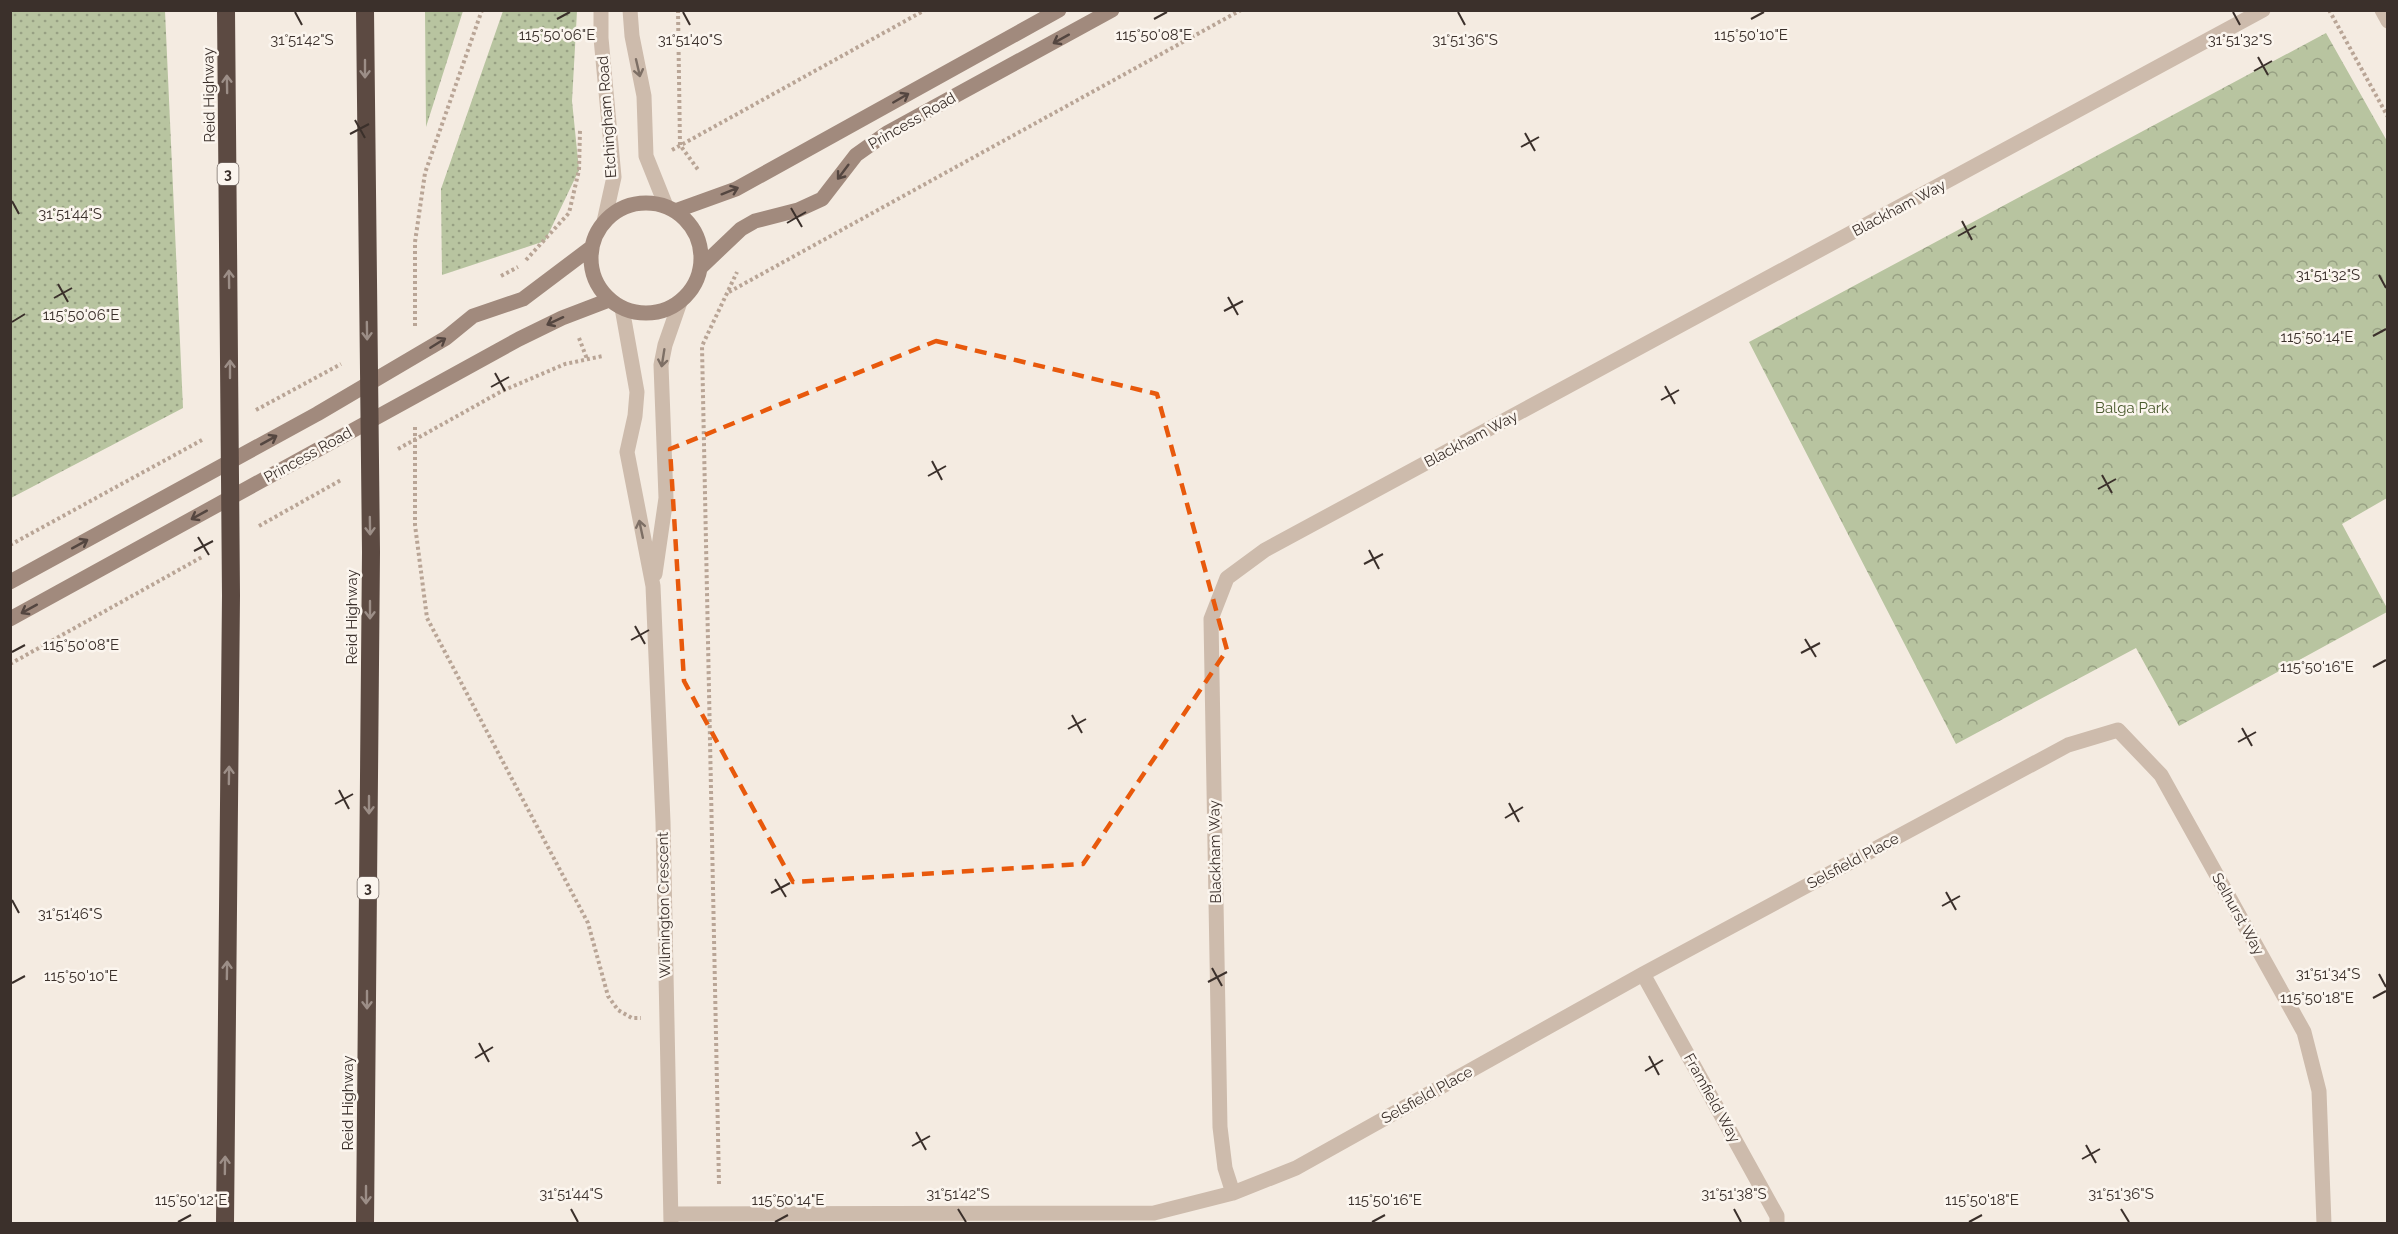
<svg xmlns="http://www.w3.org/2000/svg" width="2398" height="1234" font-family="Raleway,sans-serif">
<style>
.grass{fill:url(#grass-dots)}
.park{fill:url(#park-crowns)}
.lines{fill:none;stroke-linecap:round;stroke-linejoin:round}
.path{stroke:#b9a596;stroke-width:4;stroke-dasharray:3 3;stroke-linecap:butt}
.street{stroke:#cdbbac;stroke-width:15}
.secondary{stroke:#a18a7d;stroke-width:15}
.highway{stroke:#5c4a42;stroke-width:18}
.oneway{stroke:#544640}
.oneway2{stroke:#7d6f65}
.oneway3{stroke:#9c8e87}
.marked{fill:none;stroke:#e8590c;stroke-width:4.5;stroke-dasharray:12 8;stroke-linejoin:round}
.ticks{fill:none;stroke:#3b302b;stroke-width:2}
.labels{text-anchor:middle;stroke-width:5;stroke-linejoin:round;paint-order:stroke}
.shield{fill:#fbf5ee;stroke:#756b66;stroke-width:1.5}
.shield-label{font-size:14px;font-weight:bold;fill:#3b302b}
.street-label{font-size:15px;fill:#3b302b;stroke:#fbf5ee}
.park-label{font-size:15px;fill:#4a5a2e;stroke:#fbf5ee}
.ticks-label{font-size:15px;text-anchor:middle;fill:#3b302b;stroke:#fbf5ee;stroke-width:5;stroke-linejoin:round;paint-order:stroke}
</style>
<defs>
<pattern id="grass-dots" width="8" height="8" patternUnits="userSpaceOnUse" patternTransform="scale(1.5)"><rect width="8" height="8" fill="#b8c4a0"/><path d="M2 2h.1M6 6h.1" fill="none" stroke="#97a083" stroke-width="1.8" stroke-linecap="round"/></pattern>
<pattern id="park-crowns" width="20" height="18" patternUnits="userSpaceOnUse" patternTransform="scale(1.5)"><rect width="20" height="18" fill="#b8c4a0"/><path d="M2 6a3 3 0 1 1 6 0M12 15a3 3 0 1 1 6 0" fill="none" stroke="#97a083"/></pattern>
</defs>
<rect width="100%" height="100%" fill="#f4ebe1"/>
<path class="grass" d="M11 10 165 11 183 408 11 498Z
M425 11H463L426 127Z
M503 11H577L572 101 579 170 545 241 442 275 441 189Z"/>
<path class="park" d="M2326 33 2387 141V498L2342 524 2387 608V612L2179 726 2136 648 1956 744 1749 342Z"/>
<g class="lines">
<path class="path" d="M678 10 680 145 699 171
M2329 10 2388 117
M672 150 925 10
M526 260 569 213 579 170 580 130
M501 276 518 267
M729 292 1241 10
M415 326V242L425 173 482 10
M579 338 587 359
M256 410 341 364
M415 427V525L427 618 588 923 608 996 618 1010 632 1018H641
M398 449 502 391 565 364 603 356
M259 526 341 480
M10 545 202 440
M10 664 202 557
M719 1184 702 346 737 272"/>
<path class="street" d="M601 10V38L614 177 604 222
M630 10 632 36 644 96 646 156 666 206
M2382 10 2388 21
M622 308 637 392 635 416 627 452 653 586 663 822 671 1224
M655 574 666 498 661 365 665 345 680 302
M1643 974 1777 1216V1224
M1233 1193 1225 1168 1220 1127 1211 619 1227 578 1265 550 2263 10
M671 1214 1154 1213 1233 1193 1296 1168 1643 974 2068 745 2118 730 2161 775 2304 1032 2319 1091 2324 1224"/>
<path class="secondary" d="M591 258a55 55 0 1 1 110 0a55 55 0 1 1-110 0Z
M675 211 736 189 1059 10
M700 268 741 229 755 221 798 210 822 199 856 155 887 133 1112 10
M10 582 317 414 446 338 473 316 523 299 592 247
M10 619 519 339 562 318 609 300"/>
<path class="highway" d="M365 10 371 552 365 1224
M225 1224 231 595 226 10"/>
</g>
<defs><path id="oneway-shaft" d="M-6 0H5M1.5-3L5.5 0L1.5 3" fill="none" stroke-width="1.6" stroke-linecap="round" stroke-linejoin="round" transform="scale(1.5)"/></defs>
<g class="oneway">
<use href="#oneway-shaft" transform="translate(1061 39) rotate(151)"/>
<use href="#oneway-shaft" transform="translate(901 98) rotate(-30)"/>
<use href="#oneway-shaft" transform="translate(843 172) rotate(127)"/>
<use href="#oneway-shaft" transform="translate(730 191) rotate(-22)"/>
<use href="#oneway-shaft" transform="translate(555 321) rotate(155)"/>
<use href="#oneway-shaft" transform="translate(438 343) rotate(-32)"/>
<use href="#oneway-shaft" transform="translate(269 440) rotate(-29)"/>
<use href="#oneway-shaft" transform="translate(199 515) rotate(151)"/>
<use href="#oneway-shaft" transform="translate(80 544) rotate(-29)"/>
<use href="#oneway-shaft" transform="translate(29 609) rotate(151)"/>
</g>
<g class="oneway2">
<use href="#oneway-shaft" transform="translate(638 68) rotate(77)"/>
<use href="#oneway-shaft" transform="translate(663 358) rotate(99)"/>
<use href="#oneway-shaft" transform="translate(641 529) rotate(-102)"/>
</g>
<g class="oneway3">
<use href="#oneway-shaft" transform="translate(365 69) rotate(90)"/>
<use href="#oneway-shaft" transform="translate(227 84) rotate(-91)"/>
<use href="#oneway-shaft" transform="translate(229 279) rotate(-91)"/>
<use href="#oneway-shaft" transform="translate(367 331) rotate(89)"/>
<use href="#oneway-shaft" transform="translate(230 369) rotate(-90)"/>
<use href="#oneway-shaft" transform="translate(370 526) rotate(89)"/>
<use href="#oneway-shaft" transform="translate(370 610) rotate(90)"/>
<use href="#oneway-shaft" transform="translate(229 775) rotate(-89)"/>
<use href="#oneway-shaft" transform="translate(369 805) rotate(90)"/>
<use href="#oneway-shaft" transform="translate(227 970) rotate(-89)"/>
<use href="#oneway-shaft" transform="translate(367 1000) rotate(90)"/>
<use href="#oneway-shaft" transform="translate(225 1165) rotate(-89)"/>
<use href="#oneway-shaft" transform="translate(366 1195) rotate(90)"/>
</g>
<path class="marked" d="M936 341 1157 394 1227 650 1083 864 793 882 684 681 670 449Z"/>
<path class="ticks" d="M295 12 302 25M683 12 690 25M1458 12 1465 25M2233 12 2240 25M557 19 570 12M1154 19 1167 12M1751 19 1764 12M2258 57 2268 75M2254 71 2272 61M355 120 365 138M1525 133 1535 151M350 134 369 124M1521 147 1539 137M12 201 19 214M791 208 802 227M1962 221 1972 240M787 223 806 212M1958 236 1976 226M2379 275 2386 288M58 284 68 302M1228 297 1238 315M54 298 72 288M1224 311 1243 301M12 322 25 314M2373 336 2386 329M495 373 505 391M1665 386 1675 404M491 387 509 377M1661 400 1679 390M932 461 942 480M2102 475 2112 493M928 476 946 466M2098 489 2116 479M198 537 209 555M1369 550 1379 569M194 551 213 541M1364 564 1383 554M635 626 645 644M1805 639 1816 657M631 640 649 630M12 652 25 645M1801 653 1820 643M2373 667 2386 660M1072 715 1082 733M2242 728 2252 746M1068 729 1086 719M2238 742 2256 732M339 790 349 809M1509 803 1519 822M335 804 353 794M1505 818 1523 807M775 879 786 897M1946 892 1956 910M771 893 790 883M12 900 19 913M1942 906 1960 896M1212 968 1222 986M2379 974 2386 987M1208 982 1227 972M12 983 25 976M2373 998 2386 991M479 1043 489 1062M1649 1056 1659 1075M475 1058 493 1047M1645 1071 1663 1060M916 1132 926 1150M2086 1145 2096 1163M912 1146 930 1136M2082 1159 2100 1149M571 1209 578 1222M958 1209 966 1222M1734 1209 1741 1222M2121 1209 2129 1222M178 1222 191 1215M775 1222 788 1215M1372 1222 1385 1215M1969 1222 1982 1215"/>
<g class="labels">
<g class="shield">
<rect x="217.5" y="163" width="21" height="22" rx="4.5"/>
<rect x="357.5" y="877" width="21" height="22" rx="4.5"/>
</g>
<g class="shield-label">
<text x="228" y="179">3</text>
<text x="368" y="893">3</text>
</g>
<g class="street-label">
<text transform="translate(209 95) rotate(-91)" y="5">Reid Highway</text>
<text transform="translate(607 117) rotate(-94)" y="5">Etchingham Road</text>
<text transform="translate(912 121) rotate(-30)" y="5">Princess Road</text>
<text transform="translate(1899 208) rotate(-28)" y="5">Blackham Way</text>
<text transform="translate(1471 439) rotate(-28)" y="5">Blackham Way</text>
<text transform="translate(308 455) rotate(-29)" y="5">Princess Road</text>
<text transform="translate(352 617) rotate(-90)" y="5">Reid Highway</text>
<text transform="translate(1215 852) rotate(-91)" y="5">Blackham Way</text>
<text transform="translate(1853 861) rotate(-28)" y="5">Selsfield Place</text>
<text transform="translate(664 905) rotate(-91)" y="5">Wilmington Crescent</text>
<text transform="translate(2238 914) rotate(61)" y="5">Selhurst Way</text>
<text transform="translate(1427 1095) rotate(-29)" y="5">Selsfield Place</text>
<text transform="translate(1712 1098) rotate(61)" y="5">Framfield Way</text>
<text transform="translate(348 1103) rotate(-90)" y="5">Reid Highway</text>
</g>
<g class="park-label">
<text x="2132" y="413">Balga Park</text>
</g>
</g>
<g class="ticks-label">
<text x="557" y="40">115°50'06"E</text>
<text x="1154" y="40">115°50'08"E</text>
<text x="1751" y="40">115°50'10"E</text>
<text x="302" y="45">31°51'42"S</text>
<text x="690" y="45">31°51'40"S</text>
<text x="1465" y="45">31°51'36"S</text>
<text x="2240" y="45">31°51'32"S</text>
<text x="70" y="219">31°51'44"S</text>
<text x="2328" y="280">31°51'32"S</text>
<text x="81" y="320">115°50'06"E</text>
<text x="2317" y="342">115°50'14"E</text>
<text x="81" y="650">115°50'08"E</text>
<text x="2317" y="672">115°50'16"E</text>
<text x="70" y="919">31°51'46"S</text>
<text x="2328" y="979">31°51'34"S</text>
<text x="81" y="981">115°50'10"E</text>
<text x="2317" y="1003">115°50'18"E</text>
<text x="571" y="1199">31°51'44"S</text>
<text x="958" y="1199">31°51'42"S</text>
<text x="1734" y="1199">31°51'38"S</text>
<text x="2121" y="1199">31°51'36"S</text>
<text x="191" y="1205">115°50'12"E</text>
<text x="788" y="1205">115°50'14"E</text>
<text x="1385" y="1205">115°50'16"E</text>
<text x="1982" y="1205">115°50'18"E</text>
</g>
<rect width="2398" height="1234" fill="none" stroke="#3b302b" stroke-width="24"/>
</svg>
